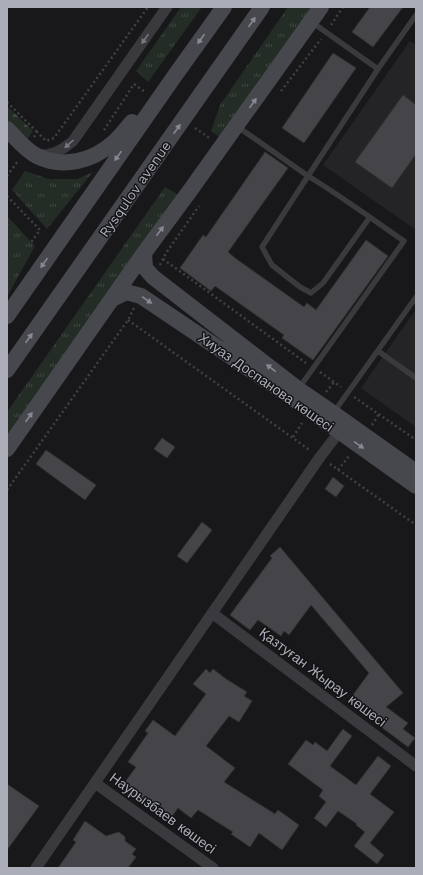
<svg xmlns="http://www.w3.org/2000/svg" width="423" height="875" font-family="'Work Sans',sans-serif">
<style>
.built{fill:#242426}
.grass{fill:url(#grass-tufts)}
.forest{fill:url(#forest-firs)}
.building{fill:#454549;stroke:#323235}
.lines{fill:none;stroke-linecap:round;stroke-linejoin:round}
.path{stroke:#3f4045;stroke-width:2.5;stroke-dasharray:2 3;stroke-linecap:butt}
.lane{stroke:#39393e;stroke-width:5.5}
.street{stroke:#39393e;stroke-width:11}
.secondary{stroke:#47484e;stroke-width:16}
.oneway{fill:#888a93}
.oneway2{fill:#787981}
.labels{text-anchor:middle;stroke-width:3;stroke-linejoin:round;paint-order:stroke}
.street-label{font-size:14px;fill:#abadb8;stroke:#131315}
</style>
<defs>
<pattern id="grass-tufts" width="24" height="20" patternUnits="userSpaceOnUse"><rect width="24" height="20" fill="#242c26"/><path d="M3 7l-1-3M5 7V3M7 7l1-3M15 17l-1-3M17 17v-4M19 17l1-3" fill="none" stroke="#414843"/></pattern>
<pattern id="forest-firs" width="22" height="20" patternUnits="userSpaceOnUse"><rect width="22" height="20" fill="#242c26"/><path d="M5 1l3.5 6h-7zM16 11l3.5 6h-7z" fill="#414843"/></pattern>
</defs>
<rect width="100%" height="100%" fill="#18181a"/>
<path class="built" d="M410 41 416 45V230L323 165Z
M416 309V427L361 388Z"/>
<path class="grass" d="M181 7H202L148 82 136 71Z
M288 7H313L221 138 211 131 220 105Z
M25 171 49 179H78L93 172 47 229 12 190Z
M165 187 179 195 7 440V412Z
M7 216 35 246 7 297Z"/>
<path class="forest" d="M7 106 33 131 27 140 7 120Z"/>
<path class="building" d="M370 7H403L373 47 352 32Z
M333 53 356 68 304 143 282 128Z
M403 95 416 105V154L392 188 355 162Z
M265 152 288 168 228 252 235 258 304 307 307 303 316 310 366 240 388 256 313 360 282 338 284 335 215 286 211 291 180 268 203 235 206 237Z
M162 438 175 447 167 458 154 449Z
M46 450 96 485 85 500 36 464Z
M333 477 344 486 336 497 325 489Z
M202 522 212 530 187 563 177 556Z
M280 547 403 693 386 707 408 723 403 729 415 738 408 747 348 702 369 673 311 605 289 635 284 631 281 636 258 620 250 630 230 615 272 558 270 556Z
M206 669 210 673 213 669 226 679 247 692 244 696 252 701 239 722 229 716 206 746 235 768 224 782 275 814 278 810 299 825 282 850 259 833 250 847 231 834 233 832 198 810 191 818 178 808 168 822 120 789 136 767 128 762 148 733 145 731 153 720 175 736 206 694 193 684Z
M343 729 352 736 330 766 356 785 378 756 391 766 370 794 394 812 370 843 384 855 377 864 354 846 365 832 356 825 357 824 338 811 326 827 314 818 326 802 319 796 323 790 288 764 306 740 313 745 315 742 327 751Z
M7 784 39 806 7 850Z
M85 821 106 836 119 832 125 837V841L136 849 132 854 136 857 128 868H58L76 842 73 840Z"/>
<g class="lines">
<path class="path" d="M331 25 343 7
M281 91 321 39
M7 102 37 132
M195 128 208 137 207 139
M104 130 134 84 145 92
M34 137 37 132 46 141 54 138 148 7
M7 176 18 161
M7 196 40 230 30 244
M163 259 306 363
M160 265 166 253 199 206
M128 320 311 451
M320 372 341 387
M326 392 334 382
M354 397 416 440
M372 425 379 414
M293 437 302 423
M330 464 416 525
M338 470 349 456
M7 490 128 320 134 308"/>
<path class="lane" d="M378 69 416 15
M238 127 308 176 378 69 313 23
M378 351 416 378
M299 388 404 241C372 219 341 196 308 176L262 247 272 265 300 287 311 293 323 283 370 217
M334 412 416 297"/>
<path class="street" d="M42 155C55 155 63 149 73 141L167 7
M212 613 416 766
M95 783 213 868
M36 868 320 457 343 427"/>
<path class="secondary" d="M7 129C16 138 25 150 37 156 63 169 92 161 113 143 120 137 126 129 132 122
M144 253 145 268 153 277 298 389 333 413 416 472
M112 299 126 292 141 296 291 397 416 486
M7 316 176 74 224 7
M7 370 262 7
M7 449 144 253 189 192 321 7"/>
</g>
<defs><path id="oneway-solid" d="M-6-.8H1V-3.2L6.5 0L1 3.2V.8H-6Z"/></defs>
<g class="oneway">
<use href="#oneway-solid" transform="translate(252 22) rotate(-55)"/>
<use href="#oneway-solid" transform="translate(201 39) rotate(126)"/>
<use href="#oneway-solid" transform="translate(253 103) rotate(-55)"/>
<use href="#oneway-solid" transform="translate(177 129) rotate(-55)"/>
<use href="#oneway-solid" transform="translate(118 156) rotate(125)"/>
<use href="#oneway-solid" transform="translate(160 231) rotate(-53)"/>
<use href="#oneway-solid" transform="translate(44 263) rotate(125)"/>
<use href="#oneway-solid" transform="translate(147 300) rotate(34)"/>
<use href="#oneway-solid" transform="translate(29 338) rotate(-55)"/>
<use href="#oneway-solid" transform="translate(271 368) rotate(-142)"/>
<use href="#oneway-solid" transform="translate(29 417) rotate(-55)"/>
<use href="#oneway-solid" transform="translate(359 445) rotate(34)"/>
</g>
<g class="oneway2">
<use href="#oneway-solid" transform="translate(145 39) rotate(125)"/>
<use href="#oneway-solid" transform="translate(69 144) rotate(138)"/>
</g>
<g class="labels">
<g class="street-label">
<text transform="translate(135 189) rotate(-55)" y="5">Rysqulov avenue</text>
<text transform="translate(266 382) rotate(35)" y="5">Хиуаз Доспанова көшесі</text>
<text transform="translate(323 677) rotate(37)" y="5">Қазтуған Жырау көшесі</text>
<text transform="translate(163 813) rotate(36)" y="5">Наурызбаев көшесі</text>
</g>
</g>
<rect width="423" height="875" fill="none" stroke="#abadb8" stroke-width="16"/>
</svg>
